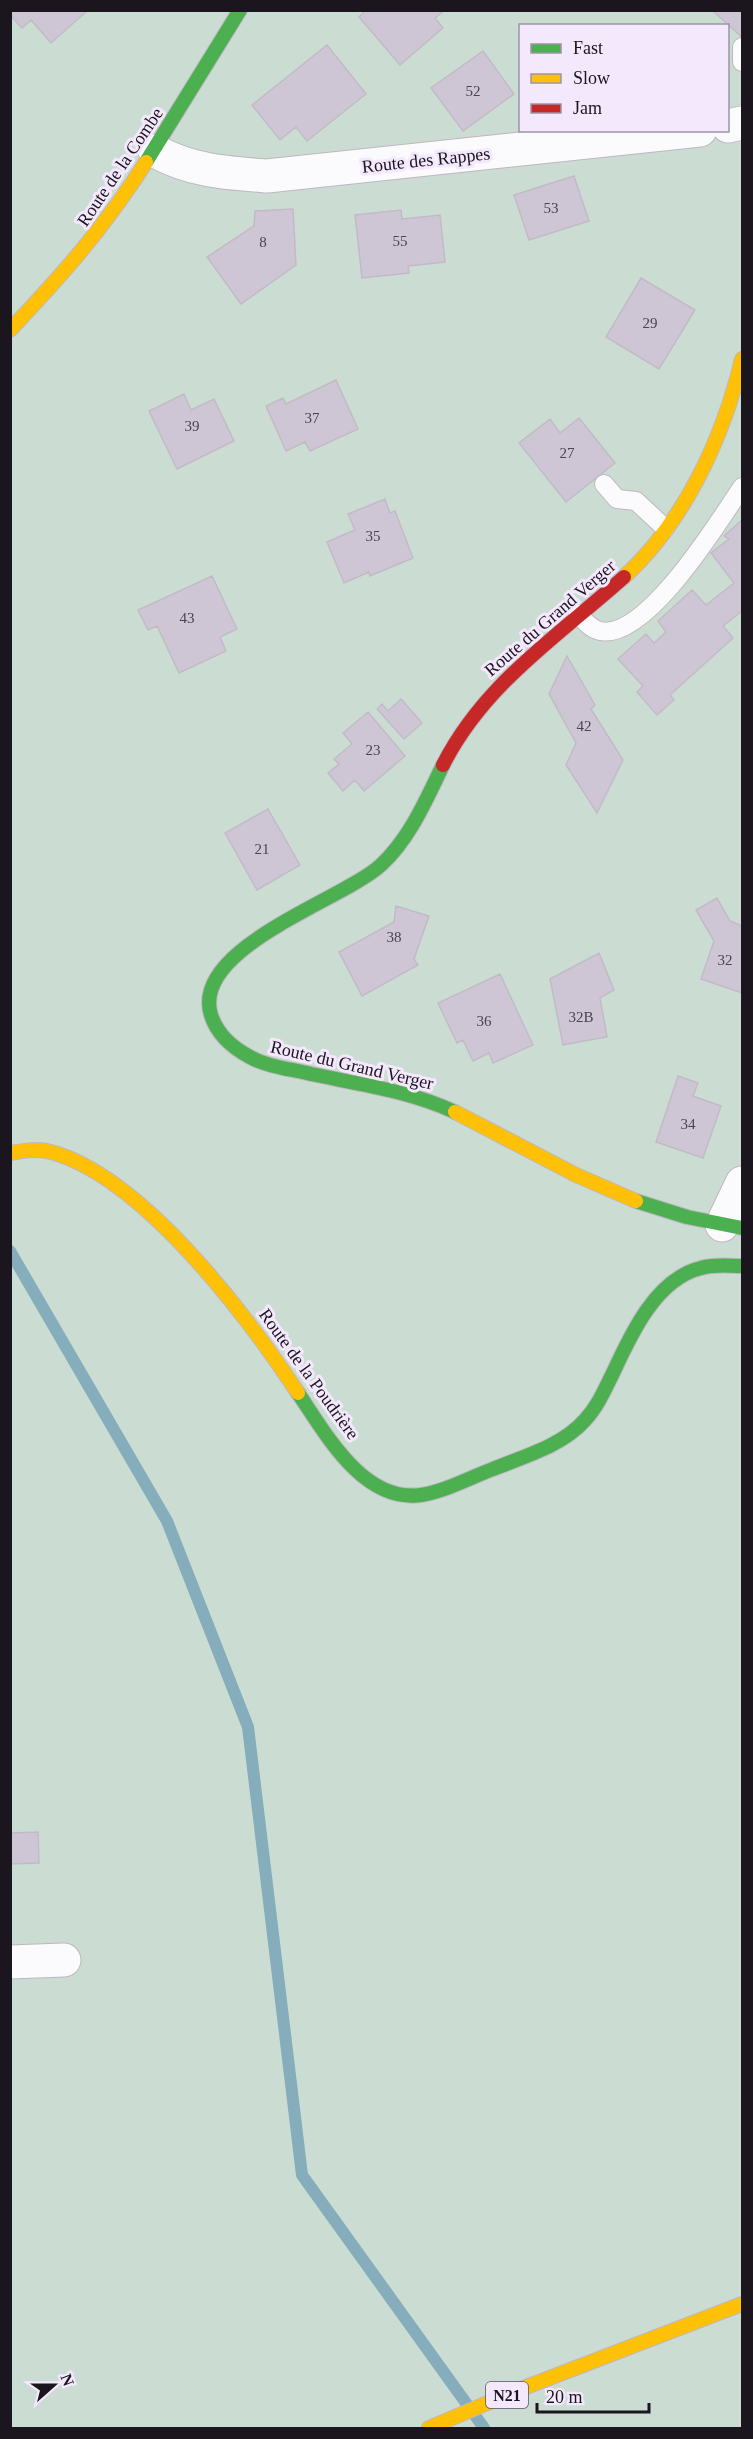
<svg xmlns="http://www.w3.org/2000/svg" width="753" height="2439" font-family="'Times New Roman',serif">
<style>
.green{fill:#cbddd2;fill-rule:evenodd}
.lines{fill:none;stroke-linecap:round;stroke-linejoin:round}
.stream{stroke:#86adbc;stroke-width:12}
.building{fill:#cec6d4;stroke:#c2bbc6;stroke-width:1.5}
.lane-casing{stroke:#beb7c2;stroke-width:20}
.street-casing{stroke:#beb7c2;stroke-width:35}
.fast-casing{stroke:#beb7c2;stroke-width:16}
.slow-casing{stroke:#beb7c2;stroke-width:16}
.jam-casing{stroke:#beb7c2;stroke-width:16}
.lane{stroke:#fbfafc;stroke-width:18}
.street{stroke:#fbfafc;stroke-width:33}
.fast{stroke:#4caf50;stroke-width:14}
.slow{stroke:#ffc107;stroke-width:14}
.jam{stroke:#c62828;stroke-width:14}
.labels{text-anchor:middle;stroke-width:6;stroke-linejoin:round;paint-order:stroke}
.number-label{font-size:15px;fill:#4a444e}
.shield{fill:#f4e8fd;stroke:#5c5461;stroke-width:1.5}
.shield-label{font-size:16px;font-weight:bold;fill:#1b151e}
.street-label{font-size:18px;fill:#1b151e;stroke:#f4e8fd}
</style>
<rect width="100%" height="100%" fill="#e7dfed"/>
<path class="green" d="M11 11H742V2428H11ZM520 26H728V130H520Z"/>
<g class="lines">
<path class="stream" d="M10 1251 167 1521 248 1727 302 2175 484 2428"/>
</g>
<path class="building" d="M10 10H88L51 43 31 20 22 28 10 15Z
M366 10H445L435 18 443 28 400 65 359 17Z
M712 10H742V37Z
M327 45 366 94 307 141 296 127 280 140 252 105Z
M483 51 514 94 463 131 431 88Z
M574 176 589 221 529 240 514 195Z
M293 209 296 265 241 304 207 257 254 226 255 211Z
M401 210 402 219 440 215 445 262 408 266 409 273 362 278 355 215Z
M641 278 695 310 659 369 606 337Z
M336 380 358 429 310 451 305 442 286 451 266 406 283 398 286 404Z
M184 394 191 410 214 399 234 441 177 469 149 411Z
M579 418 615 463 566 502 519 443 550 419 560 433Z
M385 499 390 513 395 511 413 558 370 576 369 572 344 583 327 542 355 530 348 514Z
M742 520V611L723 626 733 638 670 695 674 700 657 715 637 692 643 686 618 659 646 634 654 643 666 632 658 621 692 590 706 605 734 583 711 553 729 539 724 536Z
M212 576 237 629 220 637 226 651 179 673 157 626 148 630 138 610Z
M567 656 595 705 591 709 623 760 597 813 566 765 576 743 549 694Z
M401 699 422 723 404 739 377 709 382 704 388 711Z
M368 712 405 756 364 791 355 780 343 791 328 773 339 764 334 759 352 744 343 733Z
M268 809 300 865 257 890 225 833Z
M717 898 730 921 742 926V993L701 979 714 941 696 910Z
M396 906 429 916 414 959 418 965 362 996 339 952 394 922Z
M599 953 614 990 600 998 607 1037 563 1045 550 979Z
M500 974 533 1045 493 1063 489 1053 473 1061 463 1040 457 1043 438 1003Z
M678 1076 698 1083 693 1096 721 1106 703 1158 656 1142Z
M38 1832 39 1863 10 1864V1833Z"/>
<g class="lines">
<defs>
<path id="lane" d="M742 47V62
M604 484 617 499 636 501 665 528
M578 614C584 621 591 629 600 631 646 641 719 521 742 487"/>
<path id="street" d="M728 126 742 123
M155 151C191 171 226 173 267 176L700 130
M722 1225 742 1183
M10 1962 64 1960"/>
<path id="fast" d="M146 162 240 10
M443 765C426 800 410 838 381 865 343 900 190 948 211 1015 217 1034 233 1048 250 1057 268 1067 291 1069 311 1074 359 1084 410 1091 455 1112
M636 1201 687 1217 742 1228
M298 1393C326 1434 363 1503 421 1495 446 1491 469 1478 493 1469 525 1456 562 1446 585 1420 598 1406 605 1389 613 1373 631 1334 656 1279 701 1268 714 1264 728 1266 742 1266"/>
<path id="slow" d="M10 330C63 274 104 228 146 162
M624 577C685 521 723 438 742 359
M455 1112 576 1175 636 1201
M10 1153C23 1151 37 1148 51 1152 143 1177 247 1316 298 1393
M429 2428 513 2392 742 2304"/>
<path id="jam" d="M443 765C484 684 558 636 624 577"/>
</defs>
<use href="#lane" class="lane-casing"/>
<use href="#street" class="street-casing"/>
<use href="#fast" class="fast-casing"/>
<use href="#slow" class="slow-casing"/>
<use href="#jam" class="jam-casing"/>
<use href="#lane" class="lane"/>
<use href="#street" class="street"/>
<use href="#fast" class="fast"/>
<use href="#slow" class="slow"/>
<use href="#jam" class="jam"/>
</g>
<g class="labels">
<g class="number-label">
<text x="473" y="96">52</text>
<text x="551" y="213">53</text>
<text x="400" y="246">55</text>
<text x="263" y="247">8</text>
<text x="650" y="328">29</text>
<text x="312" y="423">37</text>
<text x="192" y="431">39</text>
<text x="567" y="458">27</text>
<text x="373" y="541">35</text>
<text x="187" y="623">43</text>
<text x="584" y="731">42</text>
<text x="373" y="755">23</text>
<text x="262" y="854">21</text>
<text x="394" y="942">38</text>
<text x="725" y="965">32</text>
<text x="581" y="1022">32B</text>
<text x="484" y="1026">36</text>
<text x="688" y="1129">34</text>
</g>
<rect class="shield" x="486" y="2382" width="42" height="26" rx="4.5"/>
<g class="shield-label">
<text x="507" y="2401">N21</text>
</g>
<g class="street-label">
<text transform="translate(426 160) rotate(-6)" y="6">Route des Rappes</text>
<text transform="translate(120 167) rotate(-56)" y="6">Route de la Combe</text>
<text transform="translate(550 618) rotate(-41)" y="6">Route du Grand Verger</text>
<text transform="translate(352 1065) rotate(13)" y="6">Route du Grand Verger</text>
<text transform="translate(309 1374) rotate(54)" y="6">Route de la Poudrière</text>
</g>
</g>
<rect width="753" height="2439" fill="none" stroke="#1b151e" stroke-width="24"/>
<rect x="519" y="24" width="210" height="108" fill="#f4e8fd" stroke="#9d94a4" stroke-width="1.5"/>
<rect x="531" y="44" width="30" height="9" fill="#4caf50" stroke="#9d94a4" stroke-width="1.5"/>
<text x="573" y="54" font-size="18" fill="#1b151e">Fast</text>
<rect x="531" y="74" width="30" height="9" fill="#ffc107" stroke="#9d94a4" stroke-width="1.5"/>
<text x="573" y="84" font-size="18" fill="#1b151e">Slow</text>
<rect x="531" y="104" width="30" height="9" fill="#c62828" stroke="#9d94a4" stroke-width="1.5"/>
<text x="573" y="114" font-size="18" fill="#1b151e">Jam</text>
<g transform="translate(54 2385) rotate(69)" stroke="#f4e8fd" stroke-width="4.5" paint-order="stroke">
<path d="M0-4.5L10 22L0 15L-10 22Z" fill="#1b151e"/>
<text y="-9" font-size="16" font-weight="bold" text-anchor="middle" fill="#1b151e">N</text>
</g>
<path d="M537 2403v9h112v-9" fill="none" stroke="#1b151e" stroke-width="3"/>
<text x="546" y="2403" font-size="18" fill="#1b151e" stroke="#f4e8fd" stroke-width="4.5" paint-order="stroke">20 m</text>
</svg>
